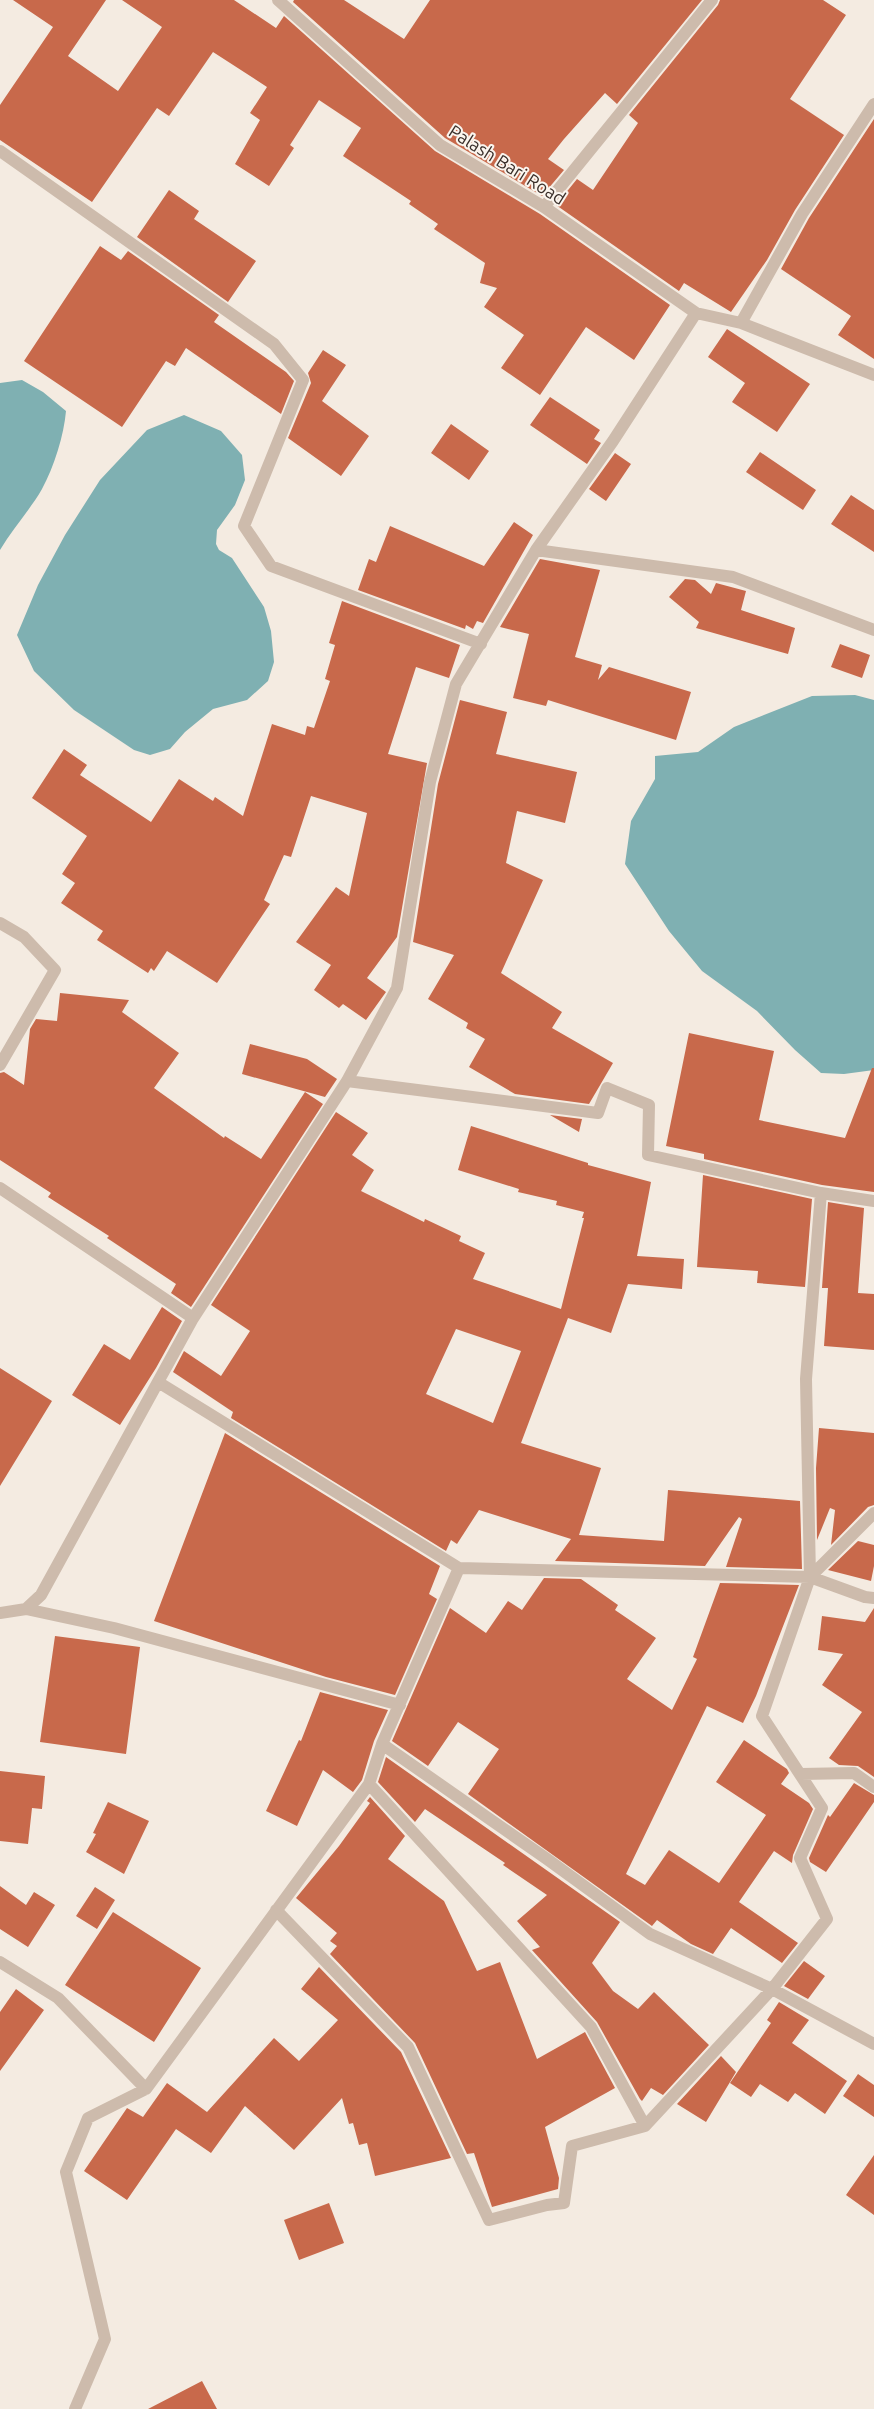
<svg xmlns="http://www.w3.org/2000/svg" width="874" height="2409" font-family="Ubuntu,sans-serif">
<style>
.water{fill:#7fb0b2}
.building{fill:#c8694b;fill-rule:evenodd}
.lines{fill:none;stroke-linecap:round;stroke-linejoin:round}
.minor{stroke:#cdbbac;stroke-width:12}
.labels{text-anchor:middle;stroke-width:4;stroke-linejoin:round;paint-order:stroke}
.street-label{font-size:18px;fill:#3b302b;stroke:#fbf5ee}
</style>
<rect width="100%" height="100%" fill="#f4ebe1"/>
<path class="water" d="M22 380 43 392 66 411C64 435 54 467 42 489 30 510 13 528 0 550V383Z
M184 415 221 431 242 455 245 480 235 505 217 530 216 544 219 550 232 558 264 607 271 631 274 662 268 681 247 700 213 709 185 732 170 749 150 755 134 750 74 710 34 671 17 635 38 585 65 535 100 480 147 430Z
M855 695 874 700V1070L844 1074 821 1073 795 1050 757 1011 702 971 669 931 625 864 631 821 655 779V756L698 752 734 727 812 696Z"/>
<path class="building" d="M13 0H106L68 56 118 91 162 27 122 0H234L276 28 284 16 435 151 540 214 670 305 634 360 586 327 540 395 501 368 524 335 484 307 497 288 480 283 485 263 434 229 438 224 409 204 411 201 343 156 361 128 319 100 290 145 294 148 269 186 235 164 260 120 250 113 267 87 213 52 169 116 157 108 92 202 0 140V105L53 27Z
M294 0H344L404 39 430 0H702L617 104 605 93 564 139 548 159 564 170 542 196 445 138 293 2Z
M720 0H823L846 15 790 99 844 135 795 210 767 260 731 312 684 283 679 291 556 205 577 179 593 190 638 123 629 115 718 5Z
M874 119V359L838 335 851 316 781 269 809 218Z
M169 190 199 211 194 219 256 261 228 302 137 237Z
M100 246 121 260 128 251 219 315 214 322 286 372 294 381 281 414 186 348 175 366 166 361 122 427 24 361Z
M727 329 810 384 777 432 732 402 745 383 708 357Z
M323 350 346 365 322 401 369 436 341 476 288 438 311 383 308 373Z
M550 397 600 430 594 439 601 443 587 464 530 425Z
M451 424 489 451 469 480 431 453Z
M760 452 816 490 803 510 746 472Z
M615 453 631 464 606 501 589 489Z
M851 495 874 510V552L831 524Z
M514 522 533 535 483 623 477 621 473 629 466 625 465 629 358 590 369 559 376 562 390 526 484 566Z
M540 559 600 570 575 657 602 665 598 680 609 667 691 692 676 740 548 700 546 706 513 698 529 634 500 627Z
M685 579 695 580 711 594 716 583 746 591 741 610 795 628 788 654 696 628 699 622 669 597Z
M342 601 460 645 449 678 416 667 388 754 427 763 397 937 367 978 386 992 366 1020 343 1004 339 1008 314 990 331 965 296 942 336 887 349 896 367 813 311 796 291 857 284 855 264 900 270 904 217 983 167 951 154 971 151 968 148 973 97 940 103 931 61 903 75 883 62 874 87 836 32 798 64 749 87 765 80 775 151 822 179 779 213 801 215 797 243 816 272 724 305 735 307 726 314 728 330 681 325 679 335 645 329 643Z
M840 644 870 655 862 678 831 667Z
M460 700 507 712 496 754 577 772 565 823 517 811 506 863 543 880 501 973 562 1012 552 1028 613 1063 589 1104 515 1094 469 1067 485 1039 466 1028 468 1023 428 999 454 955 413 942 438 784Z
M60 993 129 1000 122 1012 179 1053 154 1088 224 1138 225 1136 261 1159 305 1092 323 1104 191 1307 171 1293 176 1284 107 1238 109 1236 48 1197 51 1193 0 1160V1073L4 1072 24 1085 30 1029 36 1019 57 1021Z
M689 1033 774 1051 759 1120 845 1138 872 1068H874V1192L822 1185 704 1159V1154L666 1146Z
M250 1044 307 1059 337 1079 325 1097 242 1074Z
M336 1112 368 1133 352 1155 374 1170 361 1191 424 1222 425 1219 461 1236 459 1241 485 1253 473 1279 561 1309 584 1218H582L584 1212 556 1205 557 1201 518 1192 519 1189 458 1170 471 1126 588 1163V1165L651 1182 637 1256 684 1259 682 1289 628 1284 611 1333 568 1318 521 1443 601 1468 579 1535 664 1541 668 1490 800 1501 802 1569 726 1567 742 1519 739 1517 705 1566 555 1561 571 1539 479 1510 457 1544 451 1540 446 1551 231 1418 233 1412 173 1372 184 1351 221 1376 250 1331 211 1305ZM456 1329 521 1351 493 1423 426 1394Z
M550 1115 582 1119 579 1132Z
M703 1175 812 1199 805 1287 757 1283 758 1271 697 1267Z
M828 1202 864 1208 858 1293 874 1294V1350L824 1346 828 1288H822Z
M162 1307 182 1321 156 1368 120 1425 72 1395 104 1344 130 1360Z
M0 1368 52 1401 0 1486Z
M819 1428 874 1433V1505L868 1507 831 1545 835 1510 830 1508 817 1540 816 1468Z
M225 1433 440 1566 429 1594 437 1599 395 1695 326 1677 154 1621Z
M858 1541 874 1545V1566L871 1581 828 1570Z
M544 1578 581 1579 618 1605 615 1610 656 1638 627 1679 672 1710 697 1659 693 1657 720 1583 799 1585 756 1696 743 1723 707 1706 626 1874 645 1885 669 1850 719 1883 766 1815 716 1782 744 1740 787 1769 789 1773 781 1784 809 1803 813 1809 793 1855 792 1863 774 1851 739 1902 798 1943 782 1963 731 1928 713 1954 691 1944 657 1920 652 1926 468 1794 499 1749 458 1722 428 1766 392 1741 450 1608 486 1633 508 1601 522 1610Z
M874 1608V1777L858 1766 839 1765 829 1758 862 1712 822 1685 843 1654 818 1650 822 1616 865 1622Z
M55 1636 140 1647 126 1754 40 1742Z
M320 1692 388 1710 374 1741 362 1780 353 1792 323 1770 297 1826 266 1811 299 1740 301 1741Z
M386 1757 620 1922 592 1963 613 1991 638 2009 654 1992 709 2045 663 2095 651 2088 642 2101 640 2099 597 2022 532 1950 540 1947 517 1921 547 1895 503 1865 505 1863 425 1809 415 1822 378 1782Z
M0 1771 45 1776 42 1809 32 1808 28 1844 0 1841Z
M854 1783 874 1795V1802L826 1872 810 1862 809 1858 828 1815 830 1817Z
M370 1797 405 1836 388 1859 444 1901 477 1971 500 1962 537 2059 585 2032 615 2088 545 2127 559 2178 558 2189 492 2207 474 2153 467 2154 415 2043 330 1954 337 1946 330 1941 337 1933 296 1898 339 1846 370 1803 367 1801Z
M108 1802 149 1821 124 1874 86 1852 96 1834 93 1833Z
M0 1886 26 1905 34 1892 55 1905 28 1947 0 1929Z
M95 1887 115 1900 97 1929 76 1916Z
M113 1912 201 1968 154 2042 65 1985Z
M804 1961 825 1976 808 1999 784 1986Z
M319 1967 401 2052 451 2158 375 2176 367 2143 359 2145 353 2123 349 2124 342 2098 294 2150 245 2106 211 2153 176 2129 127 2200 84 2171 127 2108 143 2117 167 2083 207 2112 274 2038 299 2061 338 2020 301 1989Z
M16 1989 44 2010 0 2071V2012Z
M779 2002 809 2020 792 2043 847 2081 825 2114 795 2093 788 2102 760 2084 751 2097 730 2083 771 2023 767 2020Z
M721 2056 736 2072 706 2122 677 2104Z
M858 2074 874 2085V2117L843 2096Z
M874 2155V2215L846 2195Z
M329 2203 344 2243 299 2260 284 2220Z
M202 2381 217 2409H148Z"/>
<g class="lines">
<path class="minor" d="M278 0 440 145 544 207 696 313 741 323 874 375
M0 151 274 344 303 380 244 526 271 566 481 644
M544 207 712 0
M741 323 802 214 874 104
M536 550 733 577 874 630
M0 923 24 937 55 970 0 1065
M347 1081 598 1113 607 1088 649 1105 648 1155 821 1193 874 1201
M0 1188 193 1318
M158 1382 459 1568
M810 1577 806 1379 821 1193
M26 1609 114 1628 400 1705
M0 1613 26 1609 41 1595 192 1320 347 1081 397 988 430 782 456 684 536 550 613 441 696 313
M382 1744 547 1859 650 1934 772 1989 874 2044
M801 1774 854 1773 874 1787
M369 1784 591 2027 645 2126
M276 1910 408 2047 489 2220 547 2205 564 2203 572 2146 645 2126 772 1989 827 1919 800 1858 822 1808 762 1716 810 1577 865 1597 874 1598
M0 1962 58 1998 146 2089
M75 2409 105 2339 66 2172 88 2118 146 2089 369 1784 382 1744 459 1568 810 1577 874 1513"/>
</g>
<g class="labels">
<g class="street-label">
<text transform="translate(507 165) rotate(32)" y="6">Palash Bari Road</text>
</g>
</g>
</svg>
